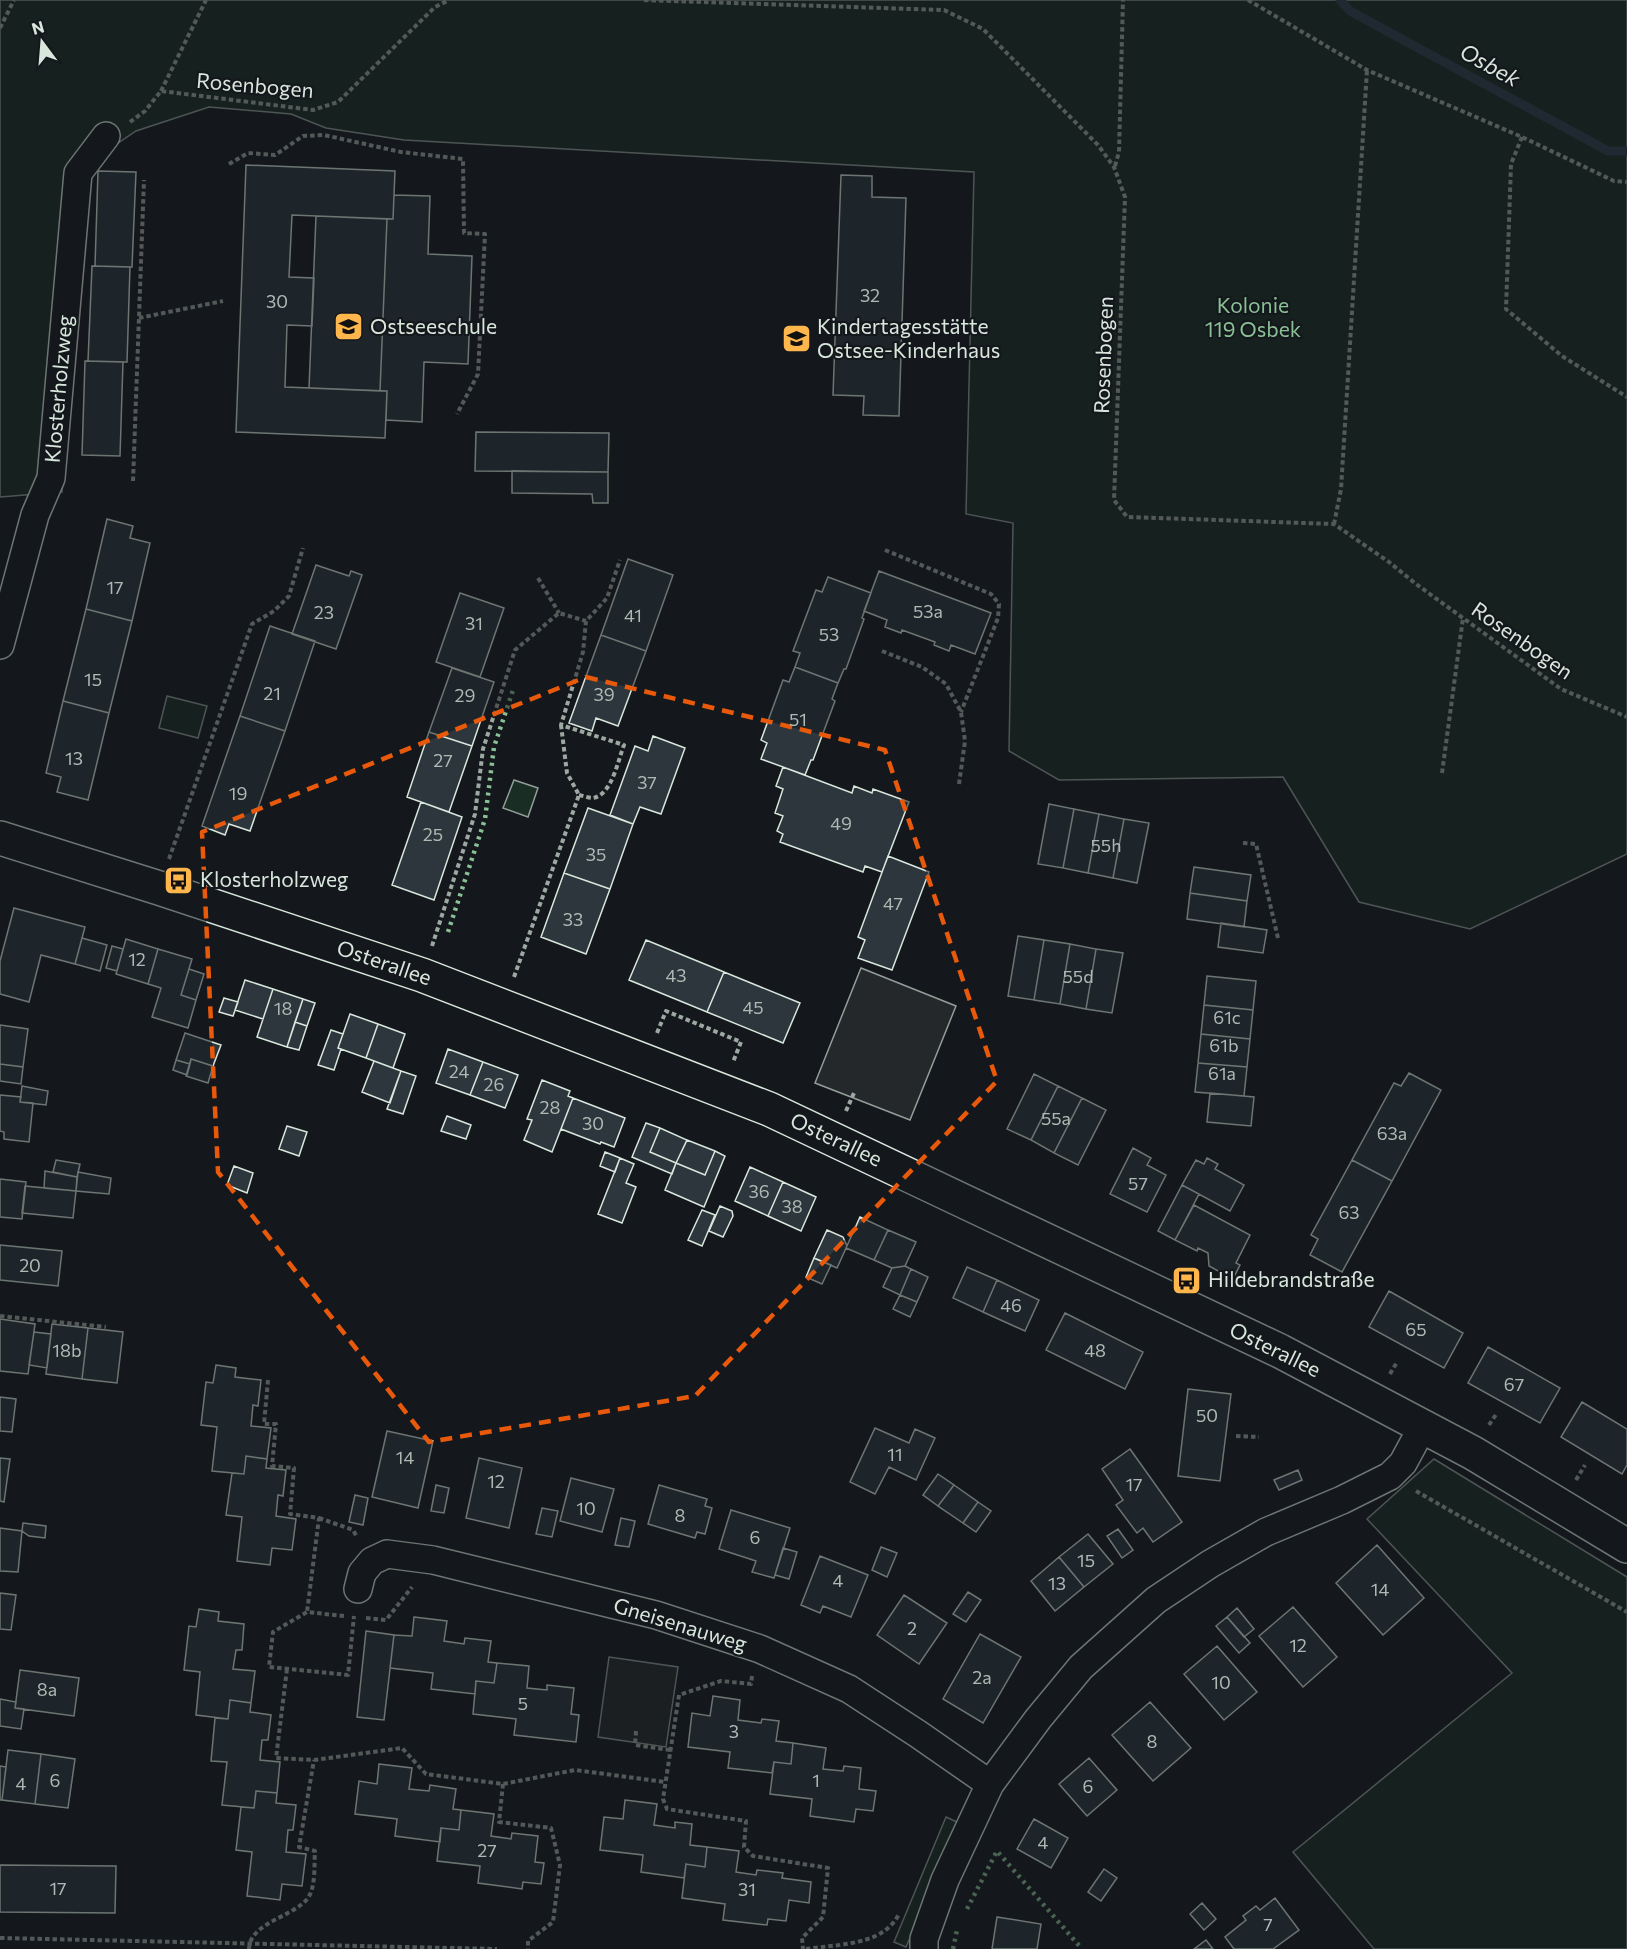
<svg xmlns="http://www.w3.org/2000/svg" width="1627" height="1949" font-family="Commissioner,sans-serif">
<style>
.green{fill:#1a2d24;stroke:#939e99;stroke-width:1.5}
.parking{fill:#24282b;stroke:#939e99;stroke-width:1.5}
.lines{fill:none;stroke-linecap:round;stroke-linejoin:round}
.stream{stroke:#2f3f4d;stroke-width:9}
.building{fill:#2c363c;stroke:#d8e6dc;stroke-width:1.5}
.minor-casing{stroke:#d8e6dc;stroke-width:30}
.tertiary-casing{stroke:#d8e6dc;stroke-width:36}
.path{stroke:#9da8a2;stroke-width:4;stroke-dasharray:4.5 3;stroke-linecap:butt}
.minor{stroke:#14181c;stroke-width:27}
.tertiary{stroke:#14181c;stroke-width:33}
.hedge{stroke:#8ac095;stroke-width:4.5;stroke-dasharray:3 4.5;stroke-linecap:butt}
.marked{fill:none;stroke:#e8590c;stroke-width:4.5;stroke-dasharray:12 8;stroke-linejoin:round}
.labels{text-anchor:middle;stroke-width:4.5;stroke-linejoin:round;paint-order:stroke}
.number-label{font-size:18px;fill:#adbab4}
.street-label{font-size:21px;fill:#d8e6dc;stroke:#14181c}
.park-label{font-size:21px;fill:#8ac095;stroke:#14181c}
.poi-label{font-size:21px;fill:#d8e6dc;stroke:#14181c;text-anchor:start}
.water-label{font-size:22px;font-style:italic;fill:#d8e6dc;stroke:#14181c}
</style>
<rect width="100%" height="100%" fill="#14181c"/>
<path class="green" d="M0 0H1627V854L1470 929 1359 902 1283 777 1059 780 1009 751 1013 523 966 514 974 172 404 140 326 128 291 114 209 107 136 131 92 161 62 492 0 497Z
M167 696 207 706 198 738 159 728Z
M514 780 538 788 528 817 503 808Z
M1434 1459 1627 1577V1949H1374L1293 1852 1512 1673 1367 1519Z
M946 1817 959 1823 906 1947 894 1942Z"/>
<path class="parking" d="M861 968 956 1006 910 1120 815 1083Z
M609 1657 678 1667 666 1747 598 1737Z"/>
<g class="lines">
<path class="stream" d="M1340 0 1350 11 1608 151H1627"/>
</g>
<path class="building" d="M246 165 395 171 393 219 292 215 289 277 314 278 312 326 287 325 285 387 387 391 385 438 236 432Z
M98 171 136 172 132 267 95 266Z
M841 175 872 176V197L906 198 899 416 863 415 864 396 833 395Z
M394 195 430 196 428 254 472 256 468 364 424 362 422 422 386 420 387 391H380L387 219H393Z
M316 216 387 219 380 391 309 388Z
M92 266 130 267 127 362 88 361Z
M85 361 123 362 120 456 82 455Z
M476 432 609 433 608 472 475 471Z
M512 471 608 472V503H593L592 494 512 493Z
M107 519 133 526 130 538 150 543 132 621 86 609Z
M628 559 673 575 646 651 601 635Z
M316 565 349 576 351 571 362 575 336 649 292 634Z
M879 571 991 613 975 654 951 645 949 651 934 645 935 642 902 630 901 633 885 627 887 620 864 611Z
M828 577 871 593 862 618 864 619 846 669H844L838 683 795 667 800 653 793 651 816 590 822 592Z
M460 593 504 608 480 677 436 662Z
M86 609 132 621 109 713 63 701Z
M270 626 315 641 285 731 240 716Z
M601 635 646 651 618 726 596 718 592 731 569 723Z
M795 667 838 683 832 699 835 701 813 760H811L805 775 761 759 767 743 761 740 783 680 789 682Z
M452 668 494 682 472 746 429 732Z
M63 701 109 713 88 800 57 792 61 777 46 773Z
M240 716 285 731 250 831 229 824 225 835 202 826Z
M429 732 472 746 449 812 407 797Z
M653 736 685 748 661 814 640 807 633 824 610 815 635 746 648 751Z
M783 767 852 793 854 786 872 793 873 789 909 802 882 872 865 866 863 872 780 842 783 834 777 831 783 816 775 813 783 789 776 786Z
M421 802 462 817 434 900 392 885Z
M1049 804 1074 809 1063 868 1038 864Z
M588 808 633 824 610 889 564 873Z
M1074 809 1099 814 1088 873 1063 868Z
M1099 814 1124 819 1113 878 1088 873Z
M1124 819 1149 823 1137 883 1113 878Z
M888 856 929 872 892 970 858 958 865 940 858 937Z
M1194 867 1251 875 1247 901 1190 893Z
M564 873 610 889 586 954 541 937Z
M1190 893 1247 901 1244 927 1187 919Z
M14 908 85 927 75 964 41 955 29 1002 0 994V961Z
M1221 923 1267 930 1263 953 1218 947Z
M1018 936 1044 940 1034 1000 1008 996Z
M82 938 107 945 100 971 75 964Z
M126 939 158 949 148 984 116 974Z
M646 940 724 972 707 1012 629 980Z
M1044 940 1070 944 1060 1004 1034 1000Z
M1070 944 1096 949 1086 1009 1060 1004Z
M112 946 123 949 117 971 106 968Z
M158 949 192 959 181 995 196 1000 188 1028 152 1017 161 988 148 984Z
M1096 949 1123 953 1112 1013 1086 1009Z
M189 969 204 974 196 1000 181 995Z
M724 972 800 1003 783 1043 707 1012Z
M1207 976 1256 981 1253 1010 1204 1005Z
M245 980 273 989 263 1019 235 1010Z
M273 989 303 999 287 1047 257 1037Z
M224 998 238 1002 233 1016 219 1012Z
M303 999 315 1003 307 1026 295 1022Z
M1204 1005 1253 1010 1250 1039 1201 1034Z
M350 1014 378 1024 366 1058 338 1048Z
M295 1022 307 1026 299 1050 287 1047Z
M378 1024 405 1034 393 1068 366 1058Z
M0 1025 28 1029 23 1067 0 1064Z
M331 1030 343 1034 338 1048 341 1049 334 1070 318 1065Z
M185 1033 221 1045 213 1066 191 1059 190 1064 176 1060Z
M1201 1034 1250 1039 1247 1067 1198 1063Z
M448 1049 483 1062 470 1095 436 1083Z
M191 1059 213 1066 208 1083 186 1076Z
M176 1060 190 1064 187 1075 173 1070Z
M374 1061 401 1071 390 1103 362 1092Z
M483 1062 518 1075 505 1108 470 1095Z
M1198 1063 1247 1067 1244 1096 1195 1092Z
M0 1064 23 1067 21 1084 0 1081Z
M401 1071 416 1076 403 1114 387 1109Z
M1409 1073 1441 1090 1392 1181 1352 1160 1394 1083 1401 1086Z
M1034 1074 1058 1086 1031 1140 1007 1129Z
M542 1080 570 1091 568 1096 573 1098 552 1152 524 1140 532 1120 527 1119Z
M22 1086 48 1091 46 1105 20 1102Z
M1058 1086 1082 1098 1054 1153 1031 1140Z
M1210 1093 1254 1097 1251 1126 1207 1122Z
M0 1095 21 1097 20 1102 33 1103 29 1142 4 1139V1132L0 1131Z
M573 1098 625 1118 614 1147 601 1142 600 1144 561 1129Z
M1082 1098 1106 1110 1078 1165 1054 1153Z
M447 1116 471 1125 466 1139 441 1131Z
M646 1123 660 1128 650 1152 676 1163 672 1174 632 1157Z
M287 1126 307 1132 299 1156 279 1149Z
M660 1128 687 1140 676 1163 650 1152Z
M687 1140 715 1151 705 1175 676 1163Z
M1133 1148 1151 1158 1147 1165 1166 1175 1147 1212 1110 1194Z
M715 1151 725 1156 704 1207 665 1190 676 1163 705 1175Z
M605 1152 620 1158 615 1172 600 1166Z
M620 1158 634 1164 626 1183 636 1187 622 1223 598 1214Z
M1207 1158 1218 1164 1215 1169 1244 1185 1230 1211 1182 1185 1196 1160 1204 1164Z
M56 1160 80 1164 77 1177 53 1172Z
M1352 1160 1392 1181 1342 1272 1310 1255 1318 1239 1311 1235Z
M234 1166 253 1173 247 1193 227 1185Z
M750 1167 783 1182 768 1216 735 1201Z
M45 1171 77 1177 76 1191 44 1188Z
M78 1172 111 1178 109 1194 76 1191Z
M0 1179 26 1182 22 1219 0 1217Z
M783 1182 816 1197 801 1231 768 1216Z
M1182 1185 1199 1194 1175 1240 1158 1231Z
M25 1186 76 1191 73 1218 22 1213Z
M1194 1205 1250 1235 1236 1263 1240 1265 1233 1279 1209 1266 1208 1253 1198 1248 1197 1251 1175 1240Z
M720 1206 732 1211 733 1216 723 1237 709 1231Z
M702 1210 715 1215 702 1246 688 1240Z
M860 1217 888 1230 874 1260 846 1248Z
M827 1230 843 1237 847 1246 837 1268 814 1258Z
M888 1230 916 1242 905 1266 892 1268 874 1260Z
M0 1245 62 1251 58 1286 0 1280Z
M814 1258 831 1265 822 1284 806 1277Z
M905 1266 911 1269 900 1295 883 1287 892 1268Z
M967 1267 997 1280 983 1312 953 1298Z
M911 1269 928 1277 917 1302 900 1295Z
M997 1280 1039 1300 1025 1331 983 1312Z
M1389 1291 1463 1333 1444 1368 1369 1327Z
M900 1295 917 1302 910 1317 893 1309Z
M1065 1313 1143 1352 1125 1389 1046 1350Z
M0 1319 35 1324 28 1374 0 1371Z
M52 1324 88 1328 82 1379 46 1374Z
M88 1328 123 1332 117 1383 82 1379Z
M34 1332 51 1334 47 1368 29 1365Z
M1488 1347 1560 1388 1540 1423 1468 1383Z
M216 1365 236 1368 235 1377 261 1380 258 1406 253 1405 251 1426 271 1428 267 1459 246 1456 244 1474 212 1471 217 1427 201 1425 206 1382 213 1383Z
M1188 1389 1231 1394 1220 1481 1178 1476Z
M0 1397 16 1399 12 1432 0 1431Z
M1582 1402 1627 1429V1465L1622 1474 1561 1437Z
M875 1428 909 1443 915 1429 935 1438 916 1480 889 1467 875 1494 850 1482Z
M387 1431 433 1441 418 1508 372 1497Z
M1130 1449 1182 1522 1153 1542 1143 1528 1137 1533 1116 1505 1123 1500 1102 1469Z
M246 1456 267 1459 266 1468 286 1470 283 1496 278 1495 276 1516 296 1519 292 1550 272 1548 270 1565 237 1561 242 1517 226 1515 232 1473 244 1474Z
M0 1458 10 1459 4 1502 0 1501Z
M479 1458 522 1468 509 1528 466 1518Z
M1298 1470 1302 1480 1279 1490 1274 1480Z
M938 1474 954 1485 938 1506 923 1495Z
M571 1478 614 1489 602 1532 560 1521Z
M436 1485 449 1488 444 1513 431 1511Z
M659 1485 707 1499 705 1506 712 1508 705 1534 697 1532 695 1538 648 1524Z
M954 1485 978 1502 963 1523 938 1506Z
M355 1495 368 1498 363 1525 349 1522Z
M978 1502 991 1511 976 1532 963 1523Z
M542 1508 558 1511 552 1537 536 1534Z
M731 1510 790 1528 774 1578 752 1572 756 1561 719 1549Z
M621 1518 635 1521 629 1547 615 1545Z
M23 1523 46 1526 45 1538 29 1536 22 1531Z
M0 1528 22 1531 18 1572 0 1571Z
M1118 1529 1133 1550 1122 1558 1107 1536Z
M1088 1534 1113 1564 1084 1587 1059 1557Z
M1377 1545 1424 1598 1383 1635 1336 1583Z
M881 1547 897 1553 887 1577 872 1570Z
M783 1548 797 1552 789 1579 775 1575Z
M820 1556 868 1575 851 1617 823 1606 820 1613 801 1605Z
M1059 1557 1084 1587 1055 1611 1031 1581Z
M968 1592 981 1600 966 1622 953 1614Z
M0 1593 16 1595 11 1630 0 1629Z
M904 1595 947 1623 919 1664 877 1635Z
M1293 1607 1337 1657 1303 1687 1259 1636Z
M1237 1608 1254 1629 1244 1637 1227 1617Z
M199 1609 219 1612 218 1621 244 1624 242 1650H236L233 1669 255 1671 251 1703 230 1700 228 1719 196 1715 200 1672 184 1670 189 1626 196 1627Z
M414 1617 447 1621 444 1641 464 1644 465 1638 491 1641 488 1662 497 1663 494 1683 476 1681 475 1694 431 1689 433 1673 390 1668 394 1635 412 1636Z
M1227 1617 1250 1643 1239 1653 1216 1626Z
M366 1631 394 1635 384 1720 357 1717Z
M980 1634 1021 1657 983 1723 943 1699Z
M1217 1646 1257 1692 1224 1720 1184 1674Z
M497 1663 529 1666 527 1688 547 1690V1685L574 1688 571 1714 579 1715 576 1742 514 1735 516 1719 473 1714 476 1681 494 1683Z
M20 1670 79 1678 74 1716 15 1708Z
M713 1696 740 1700 738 1720 761 1723 762 1719 779 1721 776 1741 793 1743 791 1764 774 1762 772 1773 728 1768 730 1752 688 1747 692 1713 710 1716Z
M0 1699 16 1702 15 1708 24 1709 21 1729 0 1726Z
M230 1700 251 1703 250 1712 271 1715 268 1740H262L260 1760 280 1762 277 1793 256 1791 254 1808 222 1805 227 1762 211 1761 215 1718 228 1719Z
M1150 1702 1191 1748 1153 1781 1112 1735Z
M793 1743 826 1748 823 1769 843 1771 844 1766 861 1768 859 1789 876 1791 873 1811 856 1809 854 1822 810 1816 812 1799 770 1794 774 1762 791 1764Z
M8 1750 41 1754 35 1804 2 1800Z
M41 1754 75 1759 68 1808 35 1804Z
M1089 1758 1117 1790 1087 1816 1059 1784Z
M379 1764 412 1768 409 1789 429 1791 430 1785 456 1789 453 1809 461 1810 459 1830 441 1828 440 1842 395 1836 397 1819 355 1814 359 1781 377 1784Z
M0 1766 6 1767 2 1800H0Z
M256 1791 277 1793 276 1803 296 1805 293 1830H288L286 1852 306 1854 302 1886 282 1884 280 1900 247 1896 252 1852 236 1850 241 1807 254 1808Z
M625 1800 657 1804 654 1825 675 1828V1822L692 1824 690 1845 707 1847 705 1867 686 1864 684 1878 641 1872 643 1855 600 1850 604 1817 623 1819Z
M461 1810 494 1814 491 1836 511 1839 512 1833 538 1836 535 1862 544 1863 541 1884 523 1882 522 1889 478 1883 480 1866 437 1861 441 1828 459 1830Z
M1034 1819 1068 1838 1051 1868 1017 1849Z
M707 1847 739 1851 736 1872 756 1875 757 1870 783 1873 782 1878 811 1882 809 1903 789 1900 786 1921 768 1919 767 1925 723 1920 725 1904 682 1898 686 1864 705 1867Z
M0 1865 116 1866 115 1913 0 1912Z
M1104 1869 1117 1878 1101 1901 1088 1892Z
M1275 1898 1299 1930 1273 1949H1234L1225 1937 1246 1920 1243 1916 1256 1906 1260 1910Z
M1202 1903 1216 1919 1204 1930 1190 1914Z
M997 1917 1041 1924 1037 1949H992Z
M1206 1940 1213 1949H1194Z"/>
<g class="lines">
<defs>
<path id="minor" d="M0 645 35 515 51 478 78 173 106 136
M358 1589 362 1573 372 1561 387 1554 433 1560 656 1615 760 1649 849 1689 918 1734 990 1784
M924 1949V1939L945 1880 990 1784 1038 1719 1081 1667 1156 1600 1210 1564 1266 1532 1342 1500 1390 1476 1403 1463 1423 1426"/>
<path id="tertiary" d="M0 838 159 888 422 975 769 1109 1280 1351 1473 1453 1627 1546"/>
</defs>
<use href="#minor" class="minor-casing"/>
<use href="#tertiary" class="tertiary-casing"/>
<path class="path" d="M644 0 944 10 983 29 1098 145 1114 167 1125 197 1114 500 1127 517 1334 524 1389 562 1416 584 1561 689 1627 717
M1248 0 1367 70 1522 137 1614 181 1627 182
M0 28 14 0
M161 91 206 0
M130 122 145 111 161 91 313 110 338 102 435 7 449 0
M1522 137 1511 164 1506 309 1562 356 1627 397
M229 164 248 153 275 155 303 136 324 135 401 152 463 159 464 233 485 234 478 374 457 414
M1115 166 1119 152 1123 0
M139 318 223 301
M133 481 144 180
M1334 524 1341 489 1367 70
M885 550 991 594 999 604 998 618 961 712
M538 578 559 613
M882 651 922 667 946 684 961 712 965 741 959 784
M1442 773 1463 618
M579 795C584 796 589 798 593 798 612 795 618 760 624 745L561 725 583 652 586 621 607 598 620 560
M1243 843 1256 844 1278 938
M169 859 252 624 274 611 289 596 303 548
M432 946 475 814 483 749 515 650 559 613 586 621
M514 977 579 795 567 773 561 725
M657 1033 666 1011 741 1042 733 1062
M846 1111 854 1093
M0 1316 106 1327
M1390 1374 1397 1362
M268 1380 264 1424H276L272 1466 294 1468 290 1514 319 1518 307 1612
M1489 1425 1497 1413
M1236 1436 1259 1437
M1576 1480 1585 1465
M1416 1491 1627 1612
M319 1518 353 1530 357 1537
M344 1616 307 1612 273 1632 269 1667 348 1675 354 1616
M366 1618 386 1620 412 1587
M287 1669 276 1758 314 1760 402 1748 426 1774 503 1784 575 1770 665 1782
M752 1676 751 1684 721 1681 679 1695 663 1799 667 1809 746 1821 744 1847 753 1856 828 1868 823 1917 802 1938 803 1949
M636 1731 635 1745 670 1750
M503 1784 499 1822 551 1828 560 1865 553 1922 528 1941V1949
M0 1938 497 1949
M249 1949C250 1922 294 1917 308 1898 316 1886 314 1865 315 1851L299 1847 314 1760
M806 1949C838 1944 883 1946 899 1914"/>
<use href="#minor" class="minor"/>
<use href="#tertiary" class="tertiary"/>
<path class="hedge" d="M448 932 485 819 494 747 514 687
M967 1909 997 1851 1082 1949
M953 1949 957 1930"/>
</g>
<path d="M0 0H1627V1949H0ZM586 677 885 750 997 1081 695 1396 429 1442 218 1172 202 832Z" fill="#14181c" fill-opacity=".55" fill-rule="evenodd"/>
<path class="marked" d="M586 677 885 750 997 1081 695 1396 429 1442 218 1172 202 832Z"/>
<defs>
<symbol id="school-square" viewBox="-11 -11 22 22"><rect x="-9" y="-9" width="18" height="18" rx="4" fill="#ffb74d" stroke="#14181c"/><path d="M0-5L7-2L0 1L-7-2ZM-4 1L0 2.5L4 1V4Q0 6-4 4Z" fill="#111"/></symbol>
<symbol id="bus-square" viewBox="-11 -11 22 22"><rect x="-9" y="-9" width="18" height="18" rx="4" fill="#ffb74d" stroke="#14181c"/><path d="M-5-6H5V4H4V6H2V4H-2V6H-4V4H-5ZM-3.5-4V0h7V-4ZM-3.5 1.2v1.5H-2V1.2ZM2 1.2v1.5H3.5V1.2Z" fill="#111"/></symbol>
</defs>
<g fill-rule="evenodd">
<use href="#school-square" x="332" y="310" width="33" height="33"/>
<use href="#school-square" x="780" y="322" width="33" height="33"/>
<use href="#bus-square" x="162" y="864" width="33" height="33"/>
<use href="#bus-square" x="1170" y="1264" width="33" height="33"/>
</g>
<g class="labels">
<g class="number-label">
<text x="870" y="302">32</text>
<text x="277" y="308">30</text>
<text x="115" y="594">17</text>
<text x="928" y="618">53a</text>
<text x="324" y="619">23</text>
<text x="633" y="622">41</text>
<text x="474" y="630">31</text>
<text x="829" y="641">53</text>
<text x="93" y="686">15</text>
<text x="272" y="700">21</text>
<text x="604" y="701">39</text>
<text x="465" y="702">29</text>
<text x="798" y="726">51</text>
<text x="74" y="765">13</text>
<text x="443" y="767">27</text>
<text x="647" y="789">37</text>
<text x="238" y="800">19</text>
<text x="841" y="830">49</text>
<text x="433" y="841">25</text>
<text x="1106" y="852">55h</text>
<text x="596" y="861">35</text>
<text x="893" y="910">47</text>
<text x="573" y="926">33</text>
<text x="137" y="966">12</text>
<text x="676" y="982">43</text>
<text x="1078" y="983">55d</text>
<text x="753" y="1014">45</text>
<text x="283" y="1015">18</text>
<text x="1227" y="1024">61c</text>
<text x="1224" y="1052">61b</text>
<text x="459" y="1078">24</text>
<text x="1222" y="1080">61a</text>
<text x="494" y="1091">26</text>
<text x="550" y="1114">28</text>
<text x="1056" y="1125">55a</text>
<text x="593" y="1130">30</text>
<text x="1392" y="1140">63a</text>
<text x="1138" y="1190">57</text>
<text x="759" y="1198">36</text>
<text x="792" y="1213">38</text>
<text x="1349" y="1219">63</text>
<text x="30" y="1272">20</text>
<text x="1011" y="1312">46</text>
<text x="1416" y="1336">65</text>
<text x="67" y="1357">18b</text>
<text x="1095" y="1357">48</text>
<text x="1514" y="1391">67</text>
<text x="1207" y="1422">50</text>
<text x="895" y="1461">11</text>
<text x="405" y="1464">14</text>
<text x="496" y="1488">12</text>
<text x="1134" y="1491">17</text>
<text x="586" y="1515">10</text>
<text x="680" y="1522">8</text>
<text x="755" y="1544">6</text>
<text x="1086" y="1567">15</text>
<text x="838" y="1587">4</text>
<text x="1057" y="1590">13</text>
<text x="1380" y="1596">14</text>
<text x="912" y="1635">2</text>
<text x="1298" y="1652">12</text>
<text x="982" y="1684">2a</text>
<text x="1221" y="1689">10</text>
<text x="47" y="1696">8a</text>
<text x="523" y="1710">5</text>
<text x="734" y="1738">3</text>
<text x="1152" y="1748">8</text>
<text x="55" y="1787">6</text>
<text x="816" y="1787">1</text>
<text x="21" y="1790">4</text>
<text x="1088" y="1793">6</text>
<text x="1043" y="1849">4</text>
<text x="487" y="1857">27</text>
<text x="58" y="1895">17</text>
<text x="747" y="1896">31</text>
<text x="1268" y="1931">7</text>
</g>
<g class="street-label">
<text transform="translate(255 86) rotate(5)" y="7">Rosenbogen</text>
<text transform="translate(1104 355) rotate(-88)" y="7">Rosenbogen</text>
<text transform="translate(59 389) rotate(-85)" y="7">Klosterholzweg</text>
<text transform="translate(1522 641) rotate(35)" y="7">Rosenbogen</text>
<text transform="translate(384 963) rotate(19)" y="7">Osterallee</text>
<text transform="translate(836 1140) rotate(25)" y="7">Osterallee</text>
<text transform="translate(1275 1350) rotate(26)" y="7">Osterallee</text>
<text transform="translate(680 1625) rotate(17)" y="7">Gneisenauweg</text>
</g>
<g class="park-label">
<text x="1253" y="313">Kolonie<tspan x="1253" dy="24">119 Osbek</tspan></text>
</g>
<g class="poi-label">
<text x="370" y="334">Ostseeschule</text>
<text x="817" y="334">Kindertagesstätte<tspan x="817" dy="24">Ostsee-Kinderhaus</tspan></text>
<text x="200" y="887">Klosterholzweg</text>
<text x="1208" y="1287">Hildebrandstraße</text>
</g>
<g class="water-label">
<text transform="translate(1490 65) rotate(29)" y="8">Osbek</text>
</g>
</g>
<g transform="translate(42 42) rotate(344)" stroke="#14181c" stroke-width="4.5" paint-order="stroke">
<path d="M0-4.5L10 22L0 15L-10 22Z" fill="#d8e6dc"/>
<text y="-9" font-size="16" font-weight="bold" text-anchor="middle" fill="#d8e6dc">N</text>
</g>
</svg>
